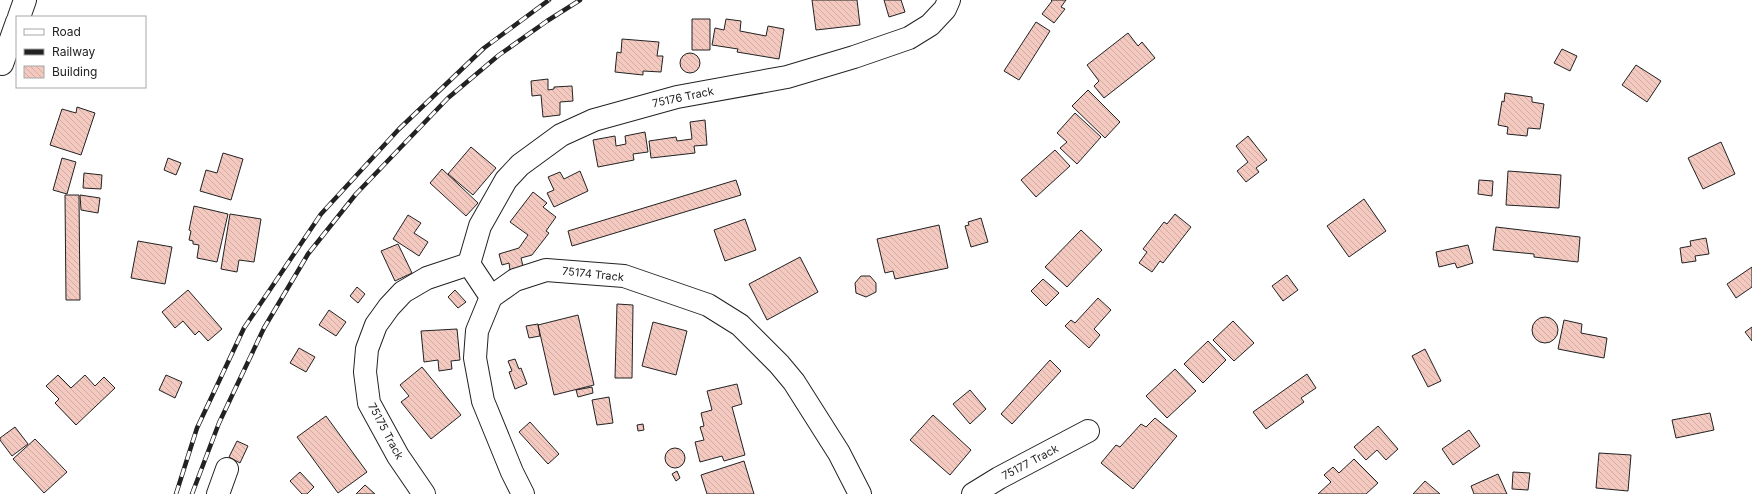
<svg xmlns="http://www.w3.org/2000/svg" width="1752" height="494" font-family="Inter,sans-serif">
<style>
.building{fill:url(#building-back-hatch);stroke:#222}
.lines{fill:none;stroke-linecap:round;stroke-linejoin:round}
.minor-casing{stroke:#222;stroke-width:24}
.minor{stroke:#fff;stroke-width:22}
.rail-casing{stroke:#222;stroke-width:4.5}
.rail{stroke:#fff;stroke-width:3;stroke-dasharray:9;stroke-linecap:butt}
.labels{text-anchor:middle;stroke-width:3;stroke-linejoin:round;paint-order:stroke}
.street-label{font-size:11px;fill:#222;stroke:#fff}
</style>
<defs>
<pattern id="building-back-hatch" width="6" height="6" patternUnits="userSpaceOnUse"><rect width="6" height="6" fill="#f3c9c0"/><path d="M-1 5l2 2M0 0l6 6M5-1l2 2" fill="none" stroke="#d0aca5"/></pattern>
</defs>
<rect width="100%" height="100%" fill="#fff"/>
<path class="building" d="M812 0H857L860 25 816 30Z
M884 0H901L905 12 889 17Z
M1051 0H1066L1061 7 1065 9 1054 23 1042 14 1052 1Z
M692 19H710V50H692Z
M726 19 741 21 740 31 766 36 768 26 784 29 779 59 737 52 738 49 712 45 715 28 724 30Z
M1036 22 1050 31 1019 80 1004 71Z
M1128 33 1138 46 1142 42 1155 58 1104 98 1094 86 1099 81 1087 65Z
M622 39 659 42 657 56H663L661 72 643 71V75L615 72 617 52 621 53Z
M1562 49 1577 56 1570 71 1554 63Z
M680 63a10 10 0 1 1 20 0a10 10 0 1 1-20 0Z
M1636 65 1661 81 1647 102 1622 85Z
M548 79V90L554 89V87L572 86 573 101 560 102V115L543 117 541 95 532 96 531 81Z
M1088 90 1120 122 1105 138 1072 106Z
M1505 93 1532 97V102L1544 104 1540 129 1528 128 1527 136 1507 134 1508 127 1498 125 1502 101 1504 102Z
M77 107 95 113 81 155 50 145 62 109 76 113Z
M1075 113 1101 137 1077 164 1060 148 1067 142 1057 133Z
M705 120 707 145 694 146 695 153 651 158 649 141 676 137 677 141 692 139 690 122Z
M645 132 648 152 633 154 634 160 598 167 593 140 615 136 616 146 626 144 625 136Z
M1248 136 1267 160 1256 168 1259 172 1246 182 1237 171 1248 162 1236 146Z
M1721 142 1735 174 1703 189 1688 158Z
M471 147 496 168 473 195 448 174Z
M1055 150 1070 166 1036 197 1021 180Z
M223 153 243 159 231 200 200 191 206 170 217 173Z
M62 158 76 162 67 194 53 190Z
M168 158 181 163 176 175 164 170Z
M442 169 478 203 466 216 430 183Z
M580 171 588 191 554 207 547 193 554 190 548 177 560 172 564 179Z
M1508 171 1561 175 1559 208 1506 205Z
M84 173 102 175 101 189 83 188Z
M736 180 741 195 572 246 568 231Z
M1479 180 1493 181 1492 196 1478 194Z
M533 192 547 203 543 207 556 217 546 231 549 233 532 255 521 258 523 266 510 270 509 263 502 265 499 254 519 248 528 235 510 222Z
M65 195H79L80 300H66Z
M80 195 100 198 98 213 81 210Z
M1364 199 1386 231 1349 257 1327 226Z
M194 206 228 214 217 262 197 258 199 245 193 244V241L189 240 191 231 189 230Z
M230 214 261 219 254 262 239 260 237 272 221 269Z
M1175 214 1191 227 1163 263 1160 261 1152 272 1139 263 1147 252 1143 249 1164 222 1167 224Z
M408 215 421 223 414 233 428 242 419 256 393 239Z
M981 218 988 242 971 247 965 226 969 225 968 222Z
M745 219 756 250 725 261 714 230Z
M939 225 948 268 895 279 893 271 885 273 877 239Z
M1496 227 1580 237 1578 262 1534 257V254L1493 250Z
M1081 230 1102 250 1067 287 1045 267Z
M1706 238 1709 254 1695 256 1696 261 1682 263 1680 248 1691 246 1690 241Z
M138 241 172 247 165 284 131 278Z
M398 244 412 273 395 281 381 251Z
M1468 245 1473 263 1457 268 1455 263 1439 267 1436 252Z
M800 257 818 292 767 320 749 284Z
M1752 267V287L1736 298 1727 284Z
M1287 275 1298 290 1283 301 1272 286Z
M861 276H870L876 283V292L866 297 856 293 855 283Z
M1043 279 1059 293 1046 306 1031 291Z
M357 287 365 294 358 303 350 296Z
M188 290 222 329 208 341 199 331 195 335 183 321 175 328 162 312Z
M455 290 466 302 458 308 448 297Z
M1098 298 1111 310 1094 329 1100 335 1089 348 1065 326 1071 320 1075 323Z
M617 304 633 305 632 378H615Z
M329 310 346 322 336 336 319 325Z
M578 315 594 385 554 395 538 325Z
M1532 330a13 13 0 1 1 26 0a13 13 0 1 1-26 0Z
M1564 320 1582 324 1581 333 1607 338 1604 358 1558 349Z
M1233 321 1254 343 1234 361 1213 340Z
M653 322 687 331 676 375 642 366Z
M538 324 540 336 529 338 526 326Z
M1752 327V341L1745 332Z
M457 329 460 360 451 361 452 369 439 371 438 360 424 362 421 331Z
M1208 341 1226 360 1203 383 1184 364Z
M299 348 315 357 306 372 290 363Z
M1425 349 1441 381 1428 387 1412 356Z
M515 359 519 369 521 368 527 384 515 389 509 372 512 371 508 361Z
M1050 360 1061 371 1012 424 1001 414Z
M422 367 461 415 431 439 401 402 409 396 400 385Z
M1175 369 1196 391 1167 418 1146 396Z
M1307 374 1316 388 1301 398 1304 402 1266 429 1253 412Z
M58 375 71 388 85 375 95 386 104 377 115 388 76 425 55 403 59 399 46 386Z
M166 375 182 382 175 398 159 390Z
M737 384 742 404 732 407 745 455 724 461 722 456 700 462 695 442 704 440 700 427 704 426 701 413 712 410 707 391Z
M592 387 593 393 578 397 576 390Z
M970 390 986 409 970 424 953 404Z
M609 397 613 423 597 425 592 400Z
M1710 413 1714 430 1676 438 1672 420Z
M933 415 971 450 950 475 910 440Z
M326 416 367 472 338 493 297 437Z
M1155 418 1177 436 1133 489 1101 463 1116 445 1120 447 1141 424 1146 427Z
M530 422 559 454 548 464 519 432Z
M643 424 644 430 638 431 637 425Z
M1378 426 1398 449 1386 460 1377 450 1366 460 1354 447Z
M15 427 28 444 12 456 0 440V438Z
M1469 430 1480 446 1453 465 1442 449Z
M35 439 67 472 44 493 13 459Z
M237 441 248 446 240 463 229 457Z
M665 458a10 10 0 1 1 20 0a10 10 0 1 1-20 0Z
M1599 453 1631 455 1628 491 1596 488Z
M1354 459 1378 483 1366 494H1318L1331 482 1324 475 1333 467 1339 473Z
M744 461 754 494H707L701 475Z
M677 471 680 478 676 481 672 474Z
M300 472 314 487 307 494H302L290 481Z
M1513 472 1530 473 1528 490 1512 489Z
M1498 474 1507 494H1474L1471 486Z
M1425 481 1440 494H1413Z
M365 485 375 494H356Z"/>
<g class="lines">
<defs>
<path id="minor" d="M19 17 25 0
M2 64 17 22
M469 264 480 226 506 180 520 165 561 135 594 120 677 97 787 77 854 57 909 38 930 25 945 9 949 0
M218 494 227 469
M424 494 398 456 369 403 365 372 367 349 376 325 389 307 403 292 427 278 469 264 491 297
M523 494 512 472 483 401 475 358 477 331 491 297 515 280 546 270 624 276 708 305 740 325 779 364 794 382 839 453 860 494
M973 494 999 478 1088 431"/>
</defs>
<use href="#minor" class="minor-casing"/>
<use href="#minor" class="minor"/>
<defs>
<path id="rail" d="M176 494 197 428 244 328 321 214 399 129 484 48 549 0
M192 494 219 423 264 328 308 254 356 194 448 98 499 55 547 21 580 0"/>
</defs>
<use href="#rail" class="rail-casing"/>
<use href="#rail" class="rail"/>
</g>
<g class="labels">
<g class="street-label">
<text transform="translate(683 97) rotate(-12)" y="4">75176 Track</text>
<text transform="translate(593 274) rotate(6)" y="4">75174 Track</text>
<text transform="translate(386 431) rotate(62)" y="4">75175 Track</text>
<text transform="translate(1030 462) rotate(-28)" y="4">75177 Track</text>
</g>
</g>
<rect x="16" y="16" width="130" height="72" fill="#ffffff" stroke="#a7a7a7"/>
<rect x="24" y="29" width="20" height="6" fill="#ffffff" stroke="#a7a7a7"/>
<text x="52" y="36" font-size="12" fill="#222222">Road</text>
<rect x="24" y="49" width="20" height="6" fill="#222222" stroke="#a7a7a7"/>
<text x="52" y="56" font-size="12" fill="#222222">Railway</text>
<rect x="24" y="66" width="20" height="12" fill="url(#building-back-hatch)" stroke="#a7a7a7"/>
<text x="52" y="76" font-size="12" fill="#222222">Building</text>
</svg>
